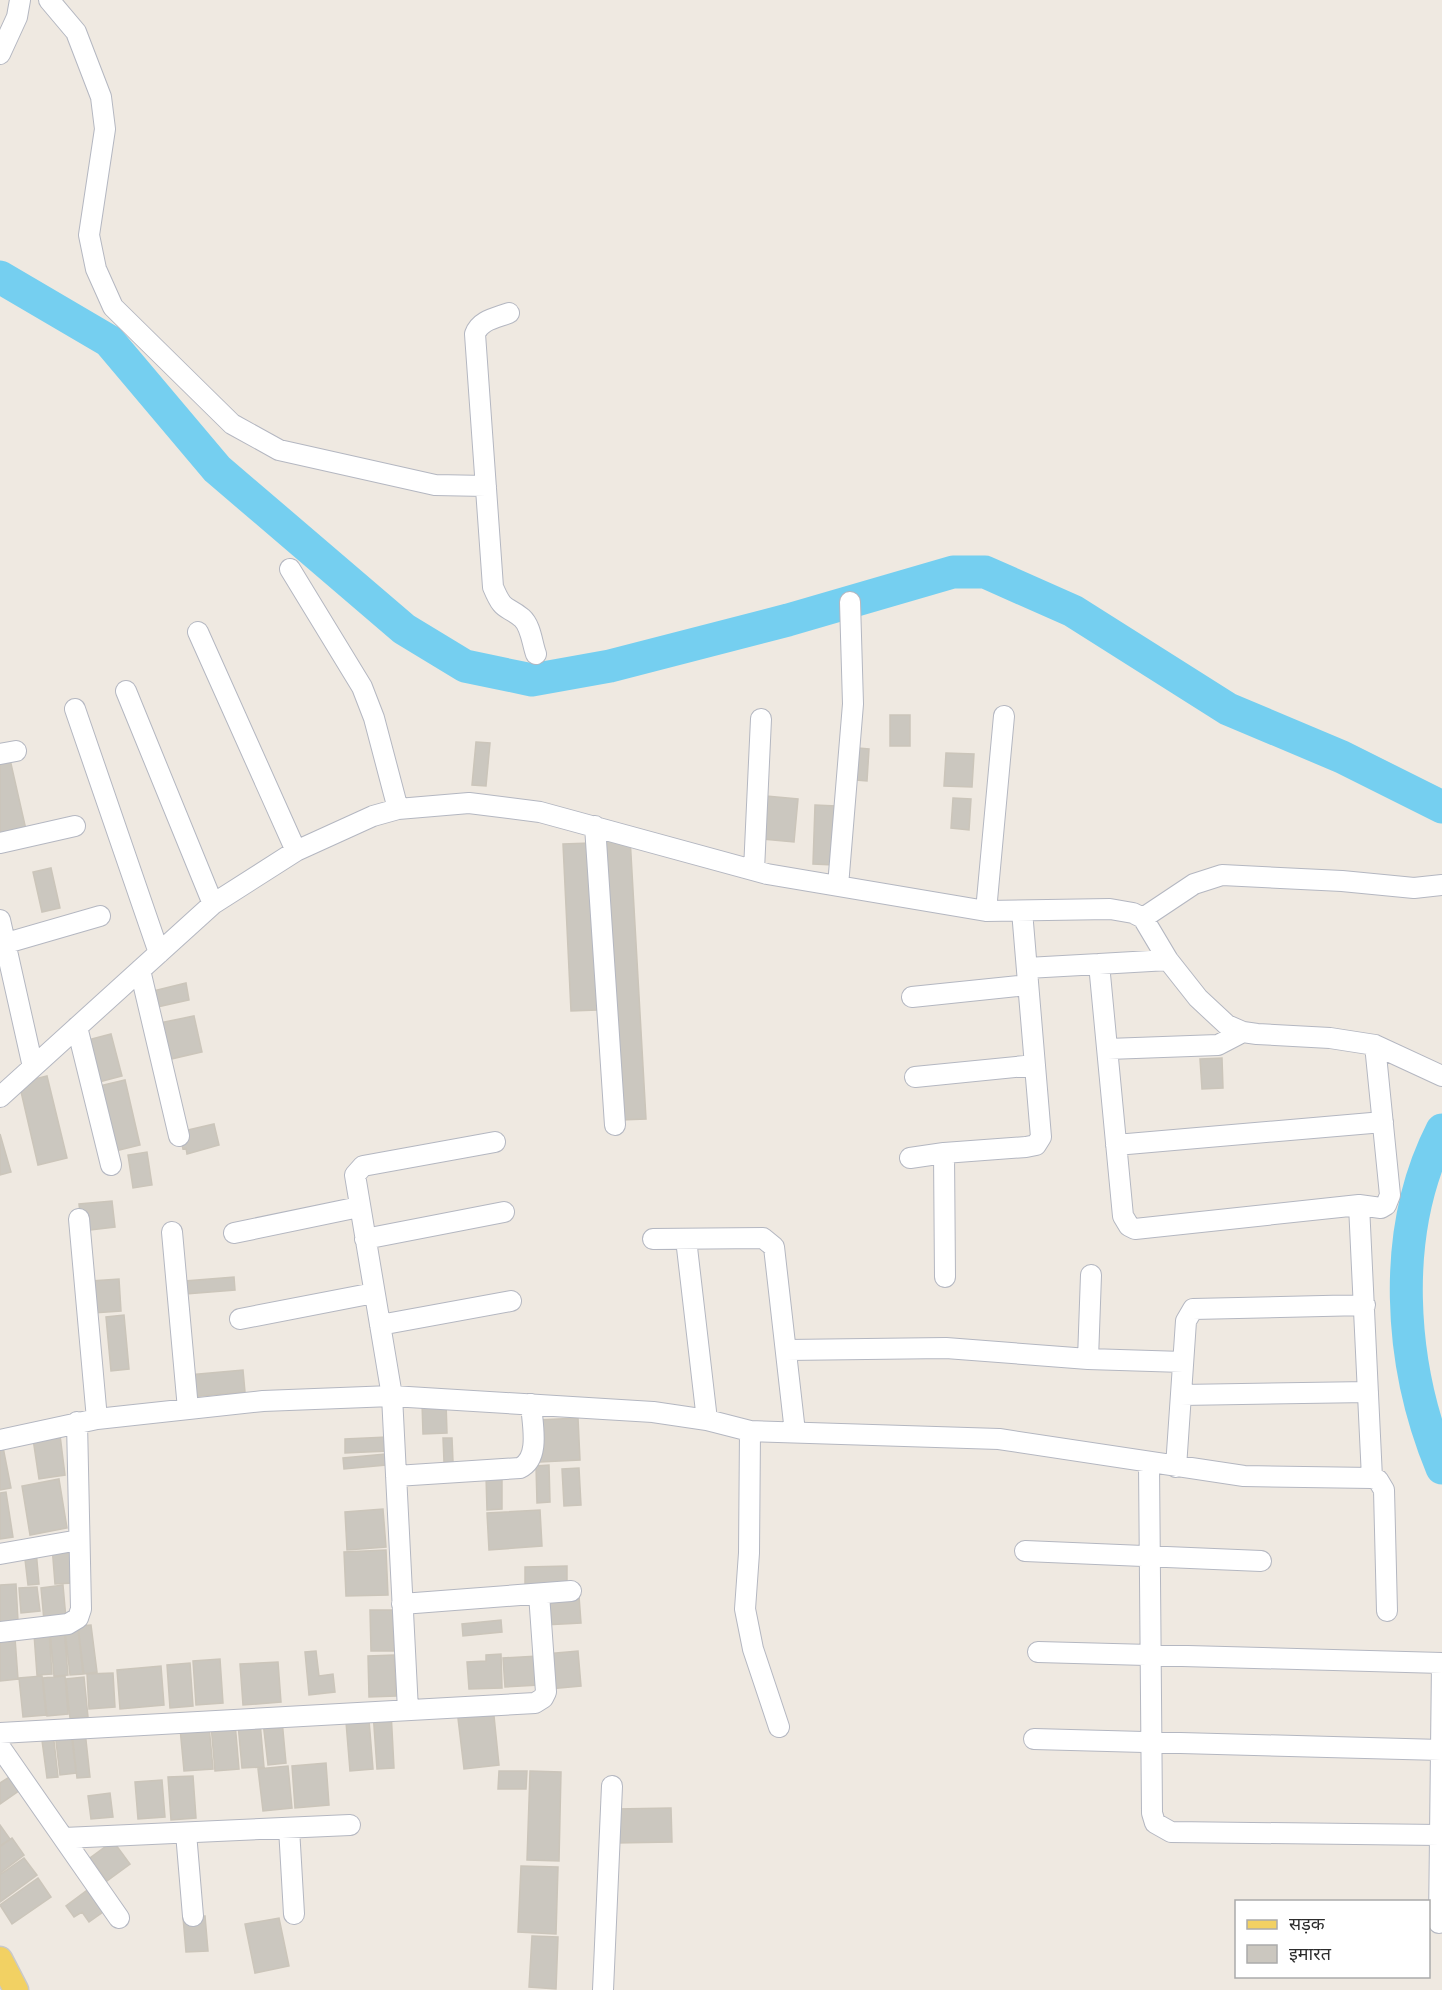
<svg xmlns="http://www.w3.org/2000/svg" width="1442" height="1990" font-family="'Noto Sans','Noto Sans Devanagari',sans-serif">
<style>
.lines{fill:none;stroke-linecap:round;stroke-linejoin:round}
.river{stroke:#75cff0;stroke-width:33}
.building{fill:#cbc7bf;stroke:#cbc5ba;stroke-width:1.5}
.minor-casing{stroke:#b4b7c1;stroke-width:22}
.major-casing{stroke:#c9c9c9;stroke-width:27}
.minor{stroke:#fff;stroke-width:20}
.major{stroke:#f2d163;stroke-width:24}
</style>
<rect width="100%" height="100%" fill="#efe9e1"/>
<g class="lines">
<path class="river" d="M0 277 109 341 217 469 404 629 465 666 532 680 610 666 788 620 953 572H985L1073 611 1228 709 1342 757 1442 807
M1442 1130C1390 1232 1399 1364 1442 1468"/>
</g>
<path class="building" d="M890 715H910V746H890Z
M476 742 490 743 486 786 472 785Z
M858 748 869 749 867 781 856 780Z
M946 753 974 754 972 787 944 786Z
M9 755 27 834H0V757Z
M766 796 798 799 794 842 762 839Z
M953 798 971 799 969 830 951 828Z
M815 805 836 806 834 865 813 864Z
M630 837 646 1119 621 1120 604 839Z
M590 843 597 1010 571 1011 563 844Z
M51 868 60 908 42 912 33 872Z
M186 983 189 1000 157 1007 153 991Z
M194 1016 202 1052 167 1060 159 1023Z
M111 1034 122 1076 95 1083 84 1041Z
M1222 1058 1223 1088 1202 1089 1200 1059Z
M47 1076 67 1158 38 1165 19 1083Z
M125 1080 140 1145 111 1152 95 1087Z
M214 1124 219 1145 187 1154 186 1148 183 1149 179 1132Z
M0 1134 11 1172 0 1175Z
M147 1152 152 1185 133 1188 128 1155Z
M112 1201 115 1227 82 1231 79 1204Z
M234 1277 235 1290 186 1294 185 1281Z
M119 1279 121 1311 93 1313 91 1281Z
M124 1315 129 1369 111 1371 106 1317Z
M243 1370 245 1392 190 1397 188 1375Z
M446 1402 447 1433 423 1434 422 1403Z
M578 1418 580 1460 540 1462 538 1420Z
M60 1435 65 1475 39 1479 33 1439Z
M387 1437 388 1451 345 1453V1439Z
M443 1438H452L453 1462H444Z
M0 1447H3L11 1488 0 1490Z
M385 1454 386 1465 344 1469 343 1458Z
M549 1465 550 1502 537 1503 536 1466Z
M579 1468 581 1505 564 1506 562 1469Z
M502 1475V1509L487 1510 486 1476Z
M59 1479 67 1528 30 1535 22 1486Z
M6 1492 13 1537 0 1539V1493Z
M383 1509 386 1547 347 1550 345 1512Z
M540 1510 542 1546 489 1550 487 1513Z
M69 1545 72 1583 55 1584 52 1546Z
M36 1550 39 1584 28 1585 24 1551Z
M386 1550 388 1595 346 1596 344 1552Z
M567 1566V1583L525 1584V1567Z
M16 1584 18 1621 0 1622V1585Z
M63 1585 66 1619 44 1621 41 1588Z
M37 1587 40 1611 21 1613 19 1588Z
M579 1596 581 1623 544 1625 543 1597Z
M370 1610H393L394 1651H371Z
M501 1620 502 1632 463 1636 462 1624Z
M91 1625 97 1672 84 1674 78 1626Z
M64 1629 68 1675 54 1676 50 1630Z
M78 1629 83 1674 70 1675 65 1630Z
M49 1632 52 1674 37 1675 34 1634Z
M15 1638 18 1679 0 1681V1639Z
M316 1651 319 1676 333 1674 335 1692 309 1695 305 1652Z
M578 1651 581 1686 549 1689 545 1654Z
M501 1654 502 1688 469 1689 467 1662 486 1661V1655Z
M394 1655 396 1696 369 1697 368 1656Z
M538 1656 539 1685 505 1687 503 1658Z
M220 1659 223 1703 196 1705 193 1661Z
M278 1662 281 1702 243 1705 240 1664Z
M190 1663 193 1706 170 1708 167 1665Z
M161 1666 164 1705 120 1709 117 1670Z
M113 1673 115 1707 89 1709 87 1674Z
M42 1676 46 1715 23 1717 19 1678Z
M65 1676 68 1714 47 1716 43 1678Z
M84 1677 88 1717 70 1718 66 1679Z
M493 1706 499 1765 464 1769 457 1710Z
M391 1711 394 1768 377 1769 373 1712Z
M282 1720 286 1763 268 1765 263 1722Z
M369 1720 373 1769 350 1771 346 1722Z
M260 1722 264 1767 242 1768 238 1724Z
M235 1723 239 1769 215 1771 211 1725Z
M209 1726 213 1769 184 1771 180 1728Z
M71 1731 76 1773 60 1775 55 1733Z
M85 1731 90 1777 77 1778 72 1732Z
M53 1732 58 1777 47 1778 41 1733Z
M326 1763 329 1805 295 1808 292 1766Z
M288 1766 292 1808 263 1811 258 1769Z
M499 1771H527L526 1789H498Z
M530 1771 561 1772 559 1861 527 1860Z
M14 1774 23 1788 0 1804V1783Z
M193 1776 196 1818 171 1820 168 1777Z
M162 1780 165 1817 138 1819 135 1782Z
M110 1793 113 1817 91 1819 88 1796Z
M671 1808 672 1842 616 1843V1809Z
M0 1825 10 1839 0 1846Z
M12 1838 24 1855 0 1873V1847Z
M113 1841 130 1864 107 1881 90 1858Z
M24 1858 37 1875 0 1902V1875Z
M521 1866 558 1867 556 1934 518 1932Z
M38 1878 51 1897 12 1924 0 1905Z
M94 1885 110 1907 89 1922 82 1912 74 1917 66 1906Z
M205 1916 208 1951 186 1952 183 1917Z
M279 1918 289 1966 255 1973 245 1924Z
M532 1936 558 1937 556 1989 529 1987Z"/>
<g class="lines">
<defs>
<path id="minor" d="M49 0 76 32 101 97 105 129 89 235 96 269 113 307 232 424 279 450 435 485 486 486
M0 54 17 17 20 0
M509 313C496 318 480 320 475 334L493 587C504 613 505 604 522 618 531 626 532 643 536 654
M290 569 362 687 374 718 398 809
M198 632 296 851
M126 691 213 904
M75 709 159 953
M0 754 16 751
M595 826 615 1125
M0 843 75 826
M754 870 761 719
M838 886 853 704 850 602
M986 911 1004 716
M1143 918 1194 884 1222 875 1342 881 1414 888 1442 885
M0 920 33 1067
M0 945 100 916
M1168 960 1099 964 1123 1216 1129 1226 1135 1229 1359 1205 1381 1208 1386 1205 1390 1195 1375 1045
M1027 968 1099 964
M140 970 179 1136
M912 997 1028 985
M77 1027 111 1165
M1108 1049 1218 1045 1243 1032
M915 1077 1035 1065
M0 1097 213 904 296 851 373 816 398 809 469 803 540 812 767 874 986 911 1110 909 1133 913 1143 918 1168 960 1198 998 1227 1025 1243 1032 1257 1034 1330 1038 1375 1045 1442 1076
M1116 1145 1383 1122
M944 1153 1026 1147 1036 1145 1041 1137 1022 911
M910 1158 944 1153 945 1277
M1359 1205 1372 1478
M79 1219 97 1419
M172 1232 188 1409
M234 1233 359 1207
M365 1239 504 1212
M653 1239 763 1238 774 1247 795 1432
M686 1239 707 1420
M240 1319 374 1293
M380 1325 511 1301
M787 1350 946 1348 1088 1359 1183 1362
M1088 1359 1091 1275
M1181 1395 1368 1392
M750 1431 749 1553 745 1609 753 1649 779 1727
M0 1440 97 1419 263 1401 392 1396 653 1412 707 1420 750 1431 999 1439 1244 1476 1372 1478 1378 1480 1384 1490 1387 1611
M1149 1463 1152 1813 1155 1823 1171 1832 1440 1835
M1176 1467 1186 1321 1193 1309 1365 1305
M396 1476 520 1468C541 1458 532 1423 531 1404
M1025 1551 1261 1561
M0 1554 79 1540
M402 1604 571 1591
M0 1632 68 1624 78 1618 81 1609 77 1422
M1038 1652 1442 1663
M408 1710 392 1396 355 1175 363 1166 495 1142
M0 1733 535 1703 543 1698 546 1692 539 1594
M1034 1739 1441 1750
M0 1747 119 1918
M289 1828 294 1914
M186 1833 193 1916
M64 1838 350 1825
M1439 1923 1442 1663
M603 1990 612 1786"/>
<path id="major" d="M0 1959 16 1990"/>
</defs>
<use href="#minor" class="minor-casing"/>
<use href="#major" class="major-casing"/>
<use href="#minor" class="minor"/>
<use href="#major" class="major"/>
</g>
<rect x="1235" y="1900" width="195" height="78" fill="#ffffff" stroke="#ababab" stroke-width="1.5"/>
<rect x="1247" y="1920" width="30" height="9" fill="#f2d163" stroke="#ababab" stroke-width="1.5"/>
<text x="1289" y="1930" font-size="18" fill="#2e2e2e">सड़क</text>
<rect x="1247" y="1945" width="30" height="18" fill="#cbc7bf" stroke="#ababab" stroke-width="1.5"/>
<text x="1289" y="1960" font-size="18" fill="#2e2e2e">इमारत</text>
</svg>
